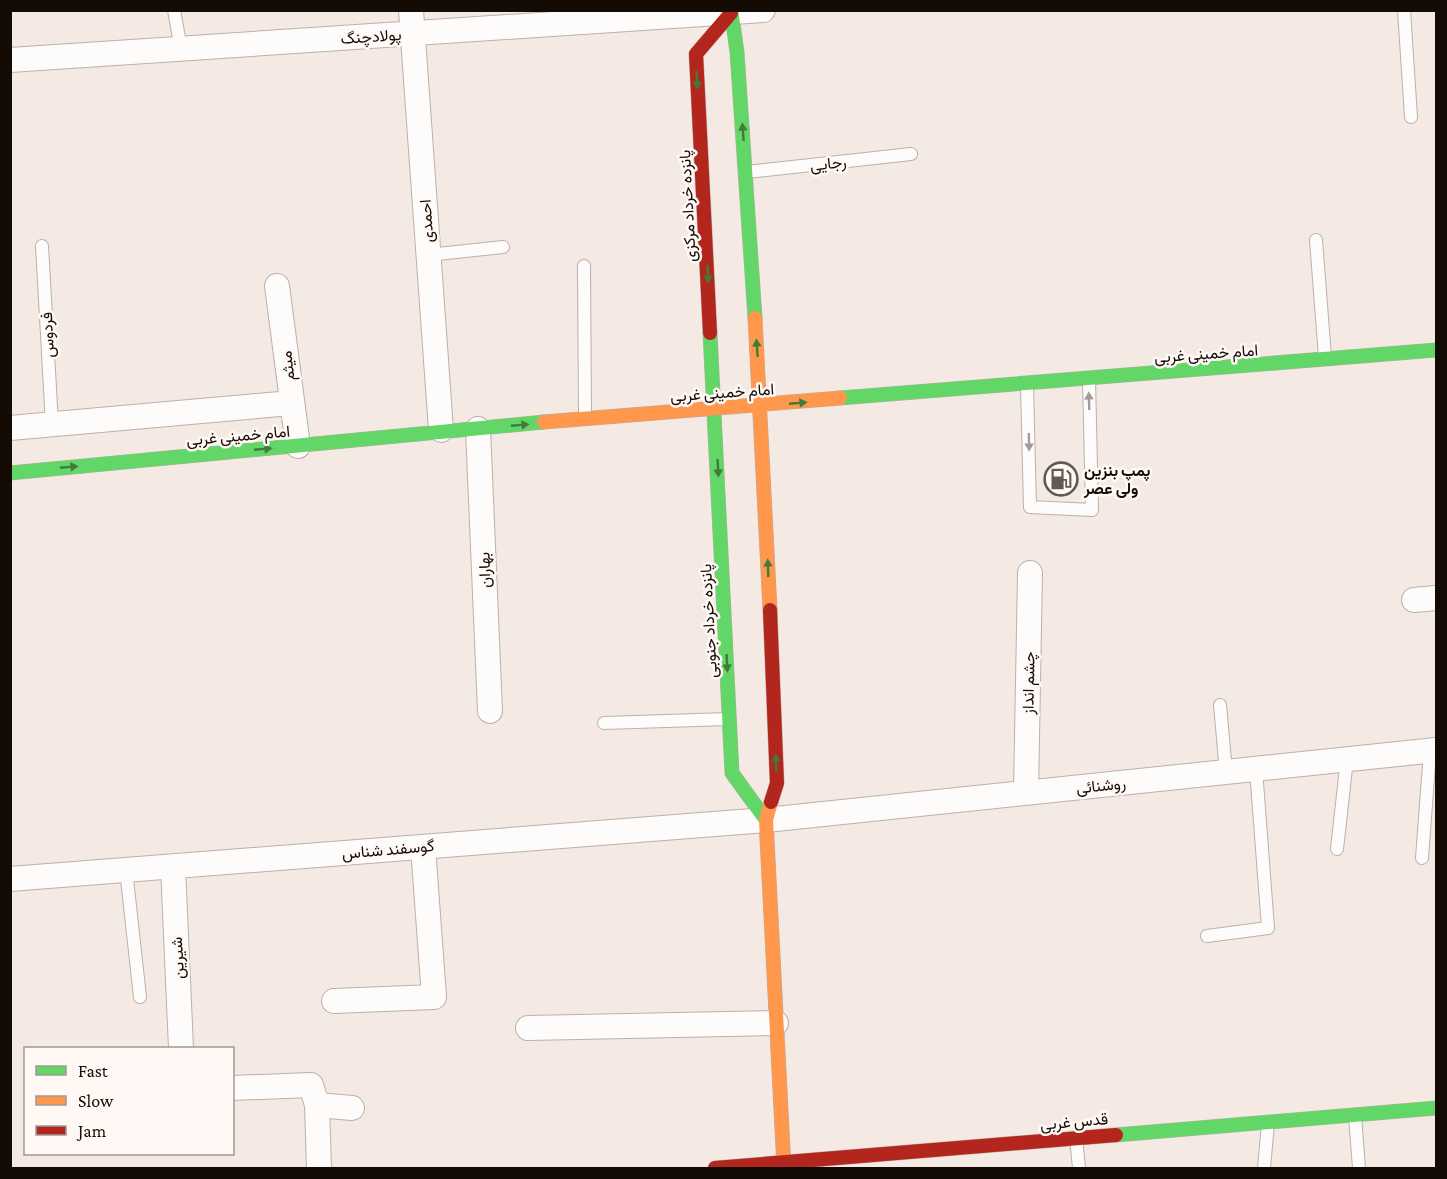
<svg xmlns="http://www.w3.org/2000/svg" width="1447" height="1179" font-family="'Crimson Pro',Vazirmatn,serif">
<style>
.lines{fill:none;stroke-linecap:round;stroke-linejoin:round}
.lane-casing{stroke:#bbb0aa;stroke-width:14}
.street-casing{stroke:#bbb0aa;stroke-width:26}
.fast-casing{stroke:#bbb0aa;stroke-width:15}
.slow-casing{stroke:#bbb0aa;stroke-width:15}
.jam-casing{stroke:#bbb0aa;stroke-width:15}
.lane{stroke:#fefcfb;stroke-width:12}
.street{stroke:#fefcfb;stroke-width:24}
.fast{stroke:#63d668;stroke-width:14}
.slow{stroke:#ff974d;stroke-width:14}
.jam{stroke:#b3261e;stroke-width:14}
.oneway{fill:#407b3b}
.oneway2{fill:#a19c99}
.labels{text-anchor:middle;stroke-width:5;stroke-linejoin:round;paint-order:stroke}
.street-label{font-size:16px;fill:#150b05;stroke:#fff8f4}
.poi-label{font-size:16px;font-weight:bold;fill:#150b05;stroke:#fff8f4;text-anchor:start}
</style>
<rect width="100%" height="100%" fill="#f5e9e3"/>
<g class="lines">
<defs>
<path id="lane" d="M174 10 181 49
M1404 10 1411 117
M747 172 911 154
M1316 240 1325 357
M42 246 52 424
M428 255 503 247
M584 266 585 417
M1027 385 1030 507 1092 510 1089 379
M1220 705 1226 772
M604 723 728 719
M1337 849 1347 759
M1422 858 1430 751
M126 870 140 997
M1207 936 1268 928 1256 769
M1355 1116 1359 1168
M1076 1138 1079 1168
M1264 1168 1268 1123"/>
<path id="street" d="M411 10 441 430
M10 60 763 10
M277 286 298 446
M10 428 291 403
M478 429 490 711
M1414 600 1436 598
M1026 792 1030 573
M173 867 181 1048
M10 879 766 820 1436 750
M334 1001 434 997 423 847
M528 1028 776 1023
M232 1088 311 1085 317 1105 352 1108
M317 1105 319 1168"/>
<path id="fast" d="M731 10 737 52 755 318
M710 333 732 773 766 820
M840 398 1436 350
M10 473 544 422
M1116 1135 1436 1108"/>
<path id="slow" d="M755 318 770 610
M544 422 840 398
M771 802 766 820 784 1168"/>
<path id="jam" d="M710 333 696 54 731 13
M770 610 777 783 771 802
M715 1168 1116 1135"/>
</defs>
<use href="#lane" class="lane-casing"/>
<use href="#street" class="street-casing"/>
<use href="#fast" class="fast-casing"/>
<use href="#slow" class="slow-casing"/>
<use href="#jam" class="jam-casing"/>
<use href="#lane" class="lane"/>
<use href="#street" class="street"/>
<use href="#fast" class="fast"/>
<use href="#slow" class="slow"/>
<use href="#jam" class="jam"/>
</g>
<defs><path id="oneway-solid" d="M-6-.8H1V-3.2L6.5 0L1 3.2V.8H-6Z" transform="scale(1.5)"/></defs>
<g class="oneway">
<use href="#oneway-solid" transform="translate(697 80) rotate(87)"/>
<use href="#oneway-solid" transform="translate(743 132) rotate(-94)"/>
<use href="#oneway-solid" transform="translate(708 274) rotate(87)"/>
<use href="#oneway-solid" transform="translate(757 348) rotate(-94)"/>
<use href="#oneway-solid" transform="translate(798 403) rotate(-5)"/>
<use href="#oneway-solid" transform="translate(520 425) rotate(-5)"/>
<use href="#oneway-solid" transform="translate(263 449) rotate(-5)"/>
<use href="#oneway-solid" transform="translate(69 467) rotate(-5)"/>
<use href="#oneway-solid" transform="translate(718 468) rotate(87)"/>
<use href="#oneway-solid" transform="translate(768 568) rotate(-92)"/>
<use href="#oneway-solid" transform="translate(727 663) rotate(87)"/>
<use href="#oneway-solid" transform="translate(776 763) rotate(-92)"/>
</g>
<g class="oneway2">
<use href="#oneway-solid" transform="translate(1089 401) rotate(-92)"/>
<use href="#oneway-solid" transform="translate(1029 442) rotate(89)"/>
</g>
<defs>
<symbol id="fuel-ring" viewBox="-11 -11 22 22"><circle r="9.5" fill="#fff8f4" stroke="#635953" stroke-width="1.5"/><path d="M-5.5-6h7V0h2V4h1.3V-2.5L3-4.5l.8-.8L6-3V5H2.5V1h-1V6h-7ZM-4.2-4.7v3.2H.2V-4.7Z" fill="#635953"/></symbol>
</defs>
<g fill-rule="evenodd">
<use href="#fuel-ring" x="1042" y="460" width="38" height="38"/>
</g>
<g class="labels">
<g class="street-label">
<text transform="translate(371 36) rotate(-4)" y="6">پولادچنگ</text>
<text transform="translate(828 163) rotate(-6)" y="6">رجایی</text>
<text transform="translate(687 206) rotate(-93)" y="6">پانزده خرداد مرکزی</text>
<text transform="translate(426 221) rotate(-94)" y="6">احمدی</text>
<text transform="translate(47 335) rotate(-93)" y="6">فردوس</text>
<text transform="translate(1206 353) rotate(-4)" y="6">امام خمینی غربی</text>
<text transform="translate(287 366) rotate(-97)" y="6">میثم</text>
<text transform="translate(722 392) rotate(-4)" y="6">امام خمینی غربی</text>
<text transform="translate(238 435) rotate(-5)" y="6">امام خمینی غربی</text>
<text transform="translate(484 570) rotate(-92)" y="6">بهاران</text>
<text transform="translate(708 621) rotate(-93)" y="6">پانزده خرداد جنوبی</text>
<text transform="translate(1028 683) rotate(-89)" y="6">چشم انداز</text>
<text transform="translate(1101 785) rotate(-6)" y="6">روشنائی</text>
<text transform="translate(388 849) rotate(-5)" y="6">گوسفند شناس</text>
<text transform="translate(177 958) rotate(-93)" y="6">شیرین</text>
<text transform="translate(1074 1121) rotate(-5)" y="6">قدس غربی</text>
</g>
<g class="poi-label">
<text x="1084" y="476">پمپ بنزین<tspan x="1084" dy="18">ولی عصر</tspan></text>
</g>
</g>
<rect width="1447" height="1179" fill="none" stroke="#150b05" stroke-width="24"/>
<rect x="24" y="1047" width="210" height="108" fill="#fff8f4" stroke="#a19994" stroke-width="1.5"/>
<rect x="36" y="1066" width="30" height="9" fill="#63d668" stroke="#a19994" stroke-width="1.5"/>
<text x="78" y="1077" font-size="18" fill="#150b05">Fast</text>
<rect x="36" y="1096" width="30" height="9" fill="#ff974d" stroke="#a19994" stroke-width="1.5"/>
<text x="78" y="1107" font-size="18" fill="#150b05">Slow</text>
<rect x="36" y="1126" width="30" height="9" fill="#b3261e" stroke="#a19994" stroke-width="1.5"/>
<text x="78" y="1137" font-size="18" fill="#150b05">Jam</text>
</svg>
